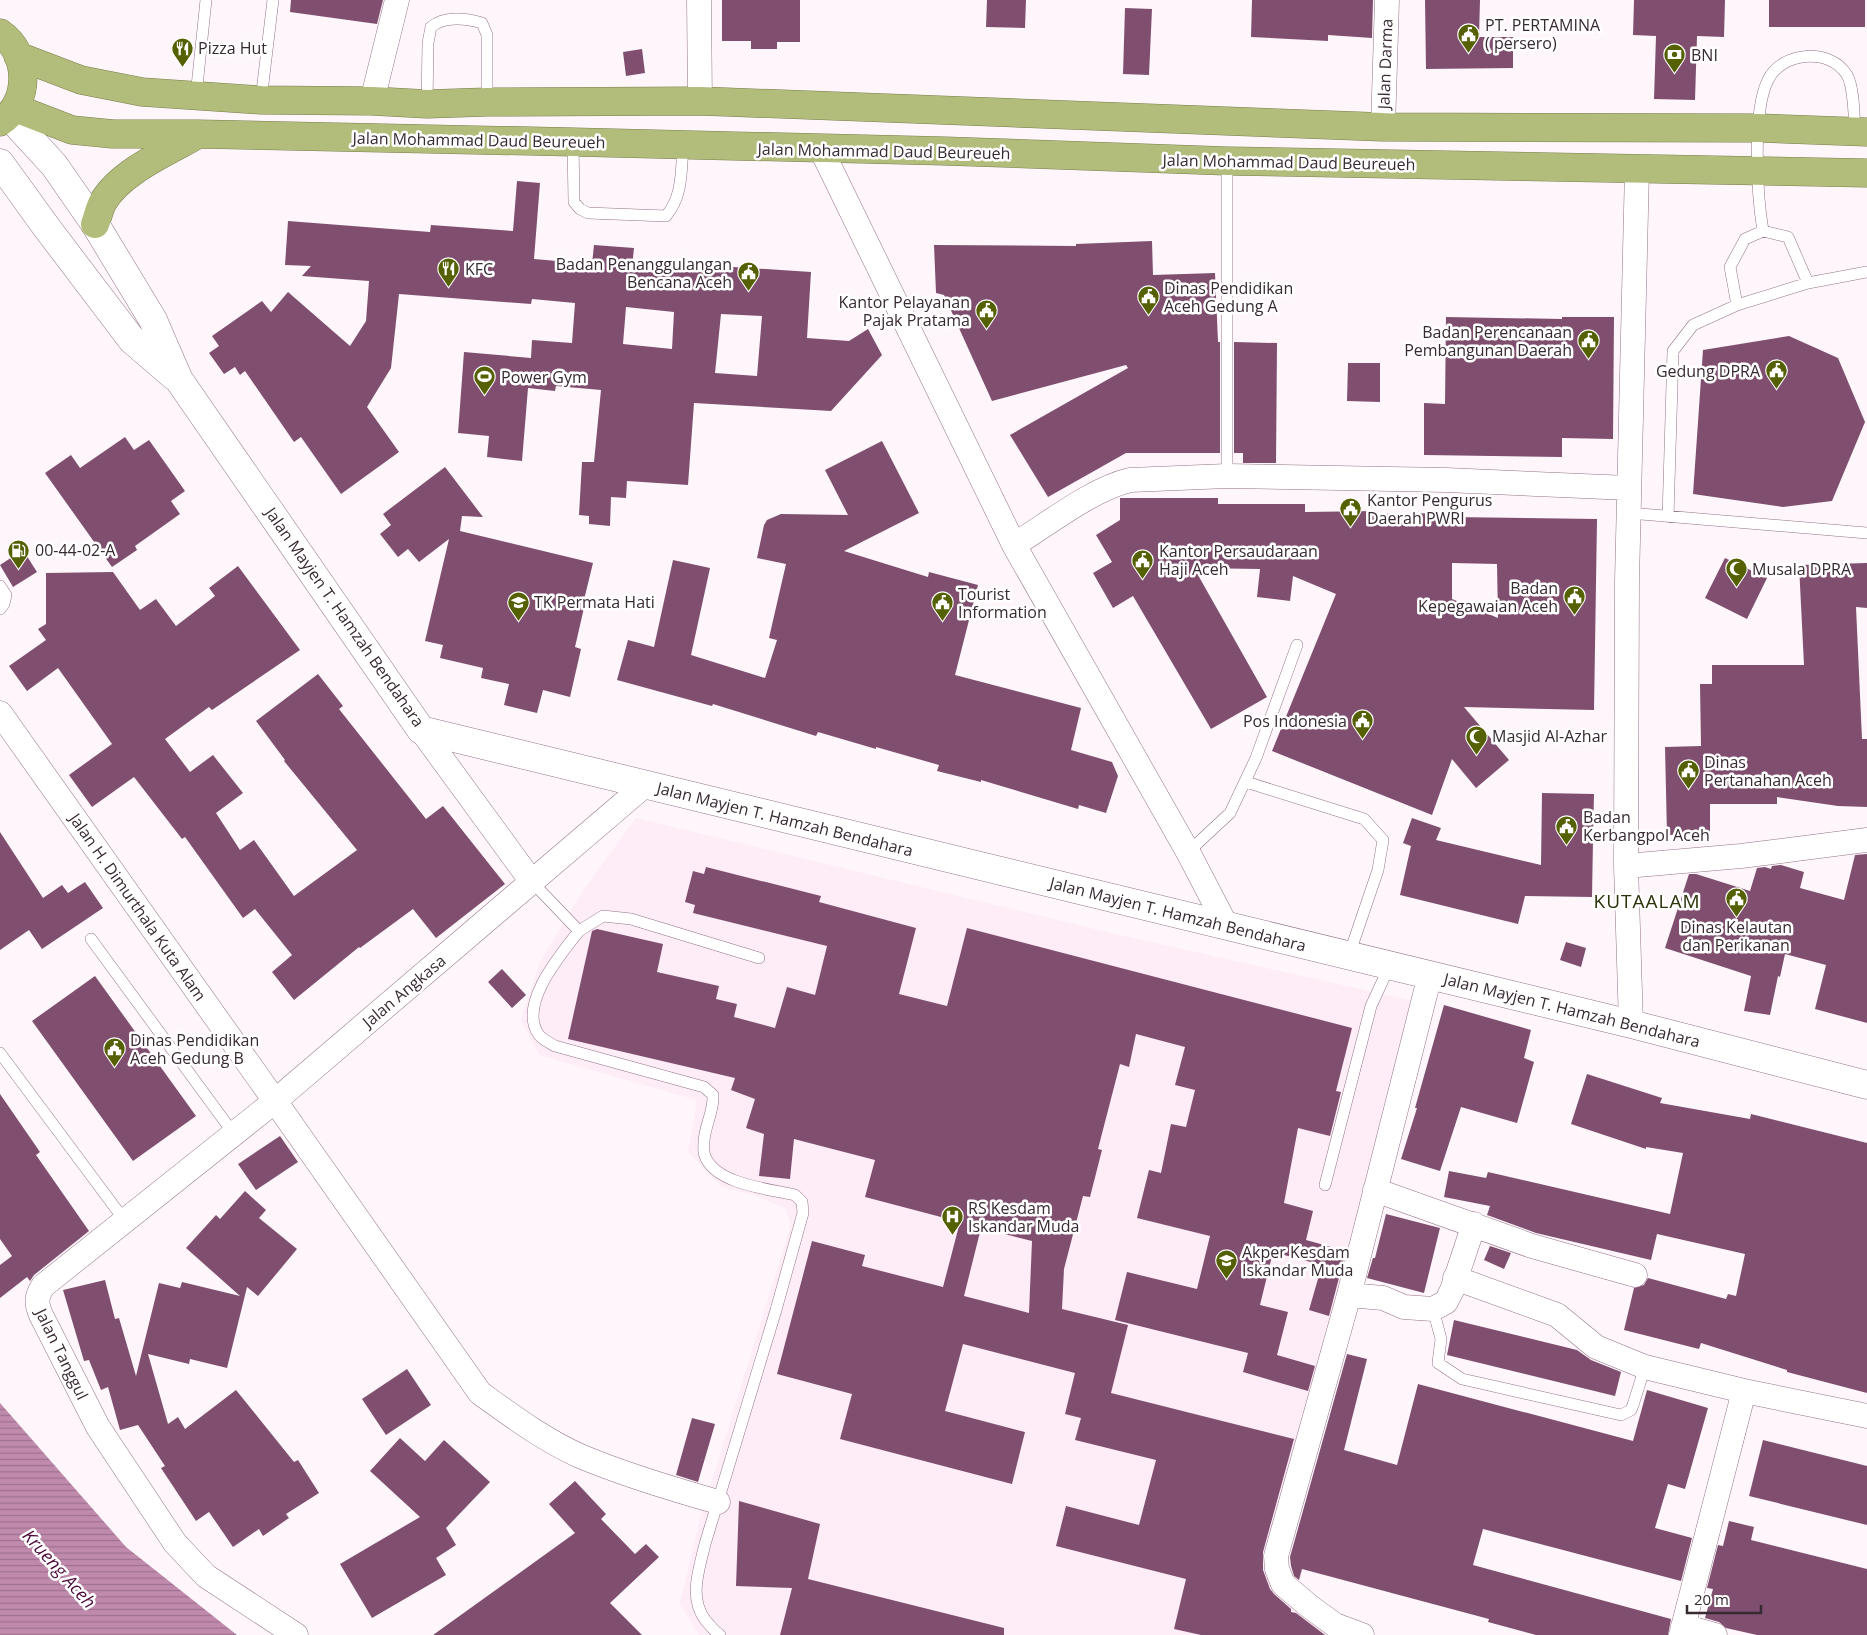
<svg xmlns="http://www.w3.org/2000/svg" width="1867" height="1635" font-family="'Open Sans',sans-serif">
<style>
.built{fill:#feecf7}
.water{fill:url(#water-rules)}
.building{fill:#804f70;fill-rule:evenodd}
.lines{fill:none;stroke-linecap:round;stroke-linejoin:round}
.service-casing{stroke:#947388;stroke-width:12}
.minor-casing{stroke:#947388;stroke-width:25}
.tertiary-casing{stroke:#947388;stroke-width:29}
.trunk-casing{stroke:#7a7e4c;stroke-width:29}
.service{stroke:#fff;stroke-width:11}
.minor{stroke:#fff;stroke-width:24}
.tertiary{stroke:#fff;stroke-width:28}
.trunk{stroke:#b2bc7b;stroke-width:28}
.labels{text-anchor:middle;stroke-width:5;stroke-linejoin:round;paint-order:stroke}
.poi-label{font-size:16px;fill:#382a33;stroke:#fff;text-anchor:start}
.street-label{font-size:16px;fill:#382a33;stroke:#fff}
.water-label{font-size:18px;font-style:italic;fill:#4c0b3c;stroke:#fff}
.quarter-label{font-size:19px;letter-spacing:1px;fill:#2b3108;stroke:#fff}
</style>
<defs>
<pattern id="water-rules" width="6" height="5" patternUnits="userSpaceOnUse" patternTransform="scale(1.25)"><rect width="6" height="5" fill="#c08aad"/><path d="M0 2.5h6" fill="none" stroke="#9d718d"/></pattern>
</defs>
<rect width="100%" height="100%" fill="#fef6fb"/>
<path class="built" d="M636 818 1111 933 1413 1001 1273 1556 1349 1635H699L680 1603 700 1519 791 1224 785 1208 753 1195 722 1187 688 1152 697 1100 539 1055 521 1020 540 962 584 889Z"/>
<path class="water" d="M0 1403 126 1547 237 1635H0Z"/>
<path class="building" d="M291 0H383L377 24 290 12Z
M722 0H800V42H777V49H751V41H722Z
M987 0H1026L1025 28 986 27Z
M1252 0H1373L1372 38 1328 35V41L1251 37Z
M1425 0H1480L1479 37H1513V68L1426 69Z
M1634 0H1725L1724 37 1697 36 1695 100 1654 99 1656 36 1633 35Z
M1769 0H1865V27H1769Z
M1125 8 1152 9 1149 75 1123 74Z
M642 49 645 73 626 76 623 52Z
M517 181 540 183 534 259 592 264 594 245 634 248 632 267 687 272 688 264 811 272 807 338 849 341 868 329 882 355 831 411 694 403 688 485 627 481 626 498 611 497 610 526 589 524V516L579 515 582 462H594L601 390 556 386 555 391 528 388 522 461 487 457 489 436 458 433 464 352 531 358 532 340 572 343 575 303 532 299 531 304 399 294 391 368 367 407 399 452 341 494 301 437 294 442 245 371 240 375 235 367 224 374 209 353 219 346 212 336 262 301 271 312 288 292 350 346 366 321 369 281 302 276 311 266 285 265 288 221 430 232 431 225 513 231ZM626 307 674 312 672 349 623 344ZM721 314 762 316 757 376 715 373Z
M1152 241 1153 275 1215 273 1218 342H1220V453H1126L1048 497 1010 435 1128 368 1126 365 992 401 944 295 936 293 934 245 1076 246V244Z
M1446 317 1562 319V317H1614L1613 439 1562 438V457L1424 455V403L1445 404Z
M1789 336 1838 358 1865 422 1832 501 1783 507 1693 494 1703 350Z
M1234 342 1277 343 1276 463H1243V453H1234Z
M1348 363H1380V402L1347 401Z
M125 437 134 450 149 440 185 491 171 501 180 514 135 546 137 550 112 567 45 473 71 455 80 468Z
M882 441 919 513 844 551 928 577 929 572 978 585 955 675 1081 708 1071 750 1112 762 1118 776 1106 813 1079 805 1078 809 981 780V782L937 771 939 765 876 747V749L818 732 816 736 713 704 712 706 617 680 628 640 654 647 673 560 710 568 691 655 765 678 777 640 769 638 786 564 757 558 764 525 767 520 781 514 848 515 825 470Z
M445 467 483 517 462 516 460 531 593 563 582 608H584L575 647 581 649 570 697 543 690 537 713 504 705 509 684 481 678 483 668 440 658 443 645 425 641 449 539 419 562 408 549 398 557 380 534 391 525 383 514Z
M1120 498H1218V504H1305V512L1376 511V514L1451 513V517L1597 519 1594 710 1464 707 1509 760 1476 788 1452 759 1432 815 1272 751 1336 594 1293 576 1290 601 1257 597 1260 569 1194 568 1267 697 1211 729 1133 596 1113 608 1093 573 1112 562 1096 535 1120 520ZM1452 563 1497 564 1498 618 1452 599Z
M23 550 37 572 13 587 0 565Z
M1725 558 1767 578 1747 619 1705 598Z
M1867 563V608L1856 607 1862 739H1867V807L1838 806 1777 797V804H1710V834L1667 835 1665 747 1701 746 1700 684H1712V665H1804L1799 565Z
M238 566 300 650 212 710 209 707 165 739 190 772 213 755 243 793 216 813 240 850 254 840 294 896 357 850 284 761 285 760 256 721 318 674 343 706 339 709 426 819 443 806 505 884 436 938 413 909 360 948 359 947 294 1000 272 972 292 955 255 909 243 918 185 837 182 839 134 777 92 807 69 775 112 744 58 668 27 691 9 666 46 640 38 629 46 624V573L113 572 140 610 156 599 176 626 215 596 209 588Z
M1542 793 1594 794 1593 836 1582 837 1593 840 1592 897 1525 896 1518 924 1400 895 1411 846 1403 843 1412 818 1441 828 1436 840 1541 865Z
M0 832 43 898 62 885 68 893 85 882 103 908 42 949 29 930 0 950Z
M1867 854V1023L1815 1009 1826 965 1785 954 1780 977 1778 976 1770 1015 1744 1011 1751 976 1665 948 1689 874H1696L1750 891 1757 868 1765 867 1771 869 1772 866 1781 865 1804 872 1800 888 1844 900 1855 855Z
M706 867 821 896 819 902 916 928 899 994 947 1006 967 928 1352 1028 1336 1091 1341 1092 1330 1136 1298 1128 1284 1203 1313 1211 1306 1240 1346 1251 1329 1316 1309 1310 1322 1265 1273 1252 1260 1305 1288 1312 1277 1355 1315 1366 1308 1391 1243 1372 1248 1353 1115 1320 1127 1272 1197 1289 1210 1236 1137 1218 1149 1170 1161 1173 1171 1124 1186 1127 1195 1090 1175 1085 1185 1047 1136 1034 1129 1067 1120 1064 1098 1149 1102 1150 1090 1197 1083 1196 1064 1269 1062 1309 1128 1325 1111 1393 1294 1439 1263 1552V1570L1270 1589 1274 1594 1291 1609V1612L1296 1613 1325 1635H1201L1174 1629 1186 1579 1056 1546 1066 1506 1139 1525 1156 1460 1075 1440 1081 1418 1065 1414 1075 1373 963 1344 945 1411 1025 1432 1012 1484 840 1439 852 1394 777 1374 812 1241 865 1255 862 1266 943 1287 960 1222 865 1197 875 1160 794 1139 790 1179 759 1176 764 1134 746 1128 755 1099 731 1090 735 1078 568 1039 592 931 597 929 663 944 657 972 719 986 716 999 737 1004 734 1017 775 1028 787 987 815 995 827 946 693 913 695 905 685 902 693 871 704 874ZM981 1228 1032 1241 1029 1313 964 1296Z
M1566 942 1586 948 1581 967 1560 960Z
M502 969 526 995 512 1008 488 982Z
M95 976 196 1116 133 1161 32 1021Z
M1444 1005 1531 1030 1524 1058 1534 1062 1517 1123 1461 1107 1440 1171 1401 1159 1417 1108H1415Z
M1587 1074 1662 1098 1660 1103 1750 1119 1751 1114 1867 1143V1393L1787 1372V1370L1701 1343 1699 1349 1624 1330 1634 1288 1644 1285 1648 1278 1726 1299 1728 1294 1736 1296 1745 1254 1657 1234 1651 1260 1536 1233 1487 1215 1490 1206 1444 1197 1449 1171 1486 1178 1488 1172 1670 1214 1683 1153 1646 1147V1149L1571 1124Z
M0 1094 40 1152 36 1155 89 1231 34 1275 30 1281 27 1277 0 1298V1265L12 1256 0 1239Z
M280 1136 298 1162 256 1190 238 1164Z
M245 1191 266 1210 259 1218 297 1249 258 1296 247 1287 227 1368 190 1359 189 1364 148 1354 168 1424 178 1417 185 1429 236 1390 294 1462 298 1460 319 1493 286 1514 289 1518 263 1536 259 1529 233 1547 209 1512 196 1521 161 1468 165 1466 138 1425 120 1430 108 1387 101 1390 89 1360 84 1361 63 1290 105 1280 115 1319 119 1318 136 1376 159 1283 180 1288 182 1282 240 1296 186 1248 216 1215 220 1219Z
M1386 1214 1440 1228 1424 1293 1367 1278 1373 1258H1375Z
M1490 1246 1511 1253 1504 1269 1484 1260Z
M1454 1320 1577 1350 1591 1360 1621 1372 1615 1396 1447 1355Z
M1347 1354 1367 1359 1344 1450 1397 1465 1418 1384 1633 1441 1647 1390 1708 1408 1685 1489 1668 1484 1655 1528 1692 1538 1681 1581 1483 1529 1473 1565 1671 1619 1668 1635H1536L1488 1622 1489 1619 1302 1569 1299 1580 1294 1576 1291 1566 1290 1557Z
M407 1369 431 1405 386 1435 362 1399Z
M692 1418 715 1424 698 1482 676 1475Z
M400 1438 425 1461 444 1440 490 1482 446 1528 456 1545 436 1558 446 1575 372 1618 340 1564 420 1517 370 1471Z
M1763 1440 1867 1466V1525L1749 1496Z
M575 1481 606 1514 601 1519 635 1554 646 1544 659 1557 610 1603 642 1635H433L575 1533 549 1504Z
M739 1501 820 1524 808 1579 1004 1628V1635H780L792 1588 736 1586Z
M1729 1521 1754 1527 1751 1540 1867 1569V1635H1757L1726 1628 1719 1622 1705 1618 1713 1589 1707 1588 1718 1545 1723 1546Z"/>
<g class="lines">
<defs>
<path id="service" d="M196 96 206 0
M261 100 273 0
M427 104 428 43 431 27C444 16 466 18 482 23L487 35V102
M573 142 574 202 580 209 588 213 666 216C683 196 681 171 683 146
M1808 283 1788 237 1763 231C1757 195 1752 112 1768 80 1781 52 1830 47 1847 75 1854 87 1854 116 1855 131
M1737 305 1730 267 1745 239 1763 231
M1227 476V161
M1629 513 1867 533
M1668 517 1673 351 1693 325 1737 305 1808 283 1867 272
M0 586 6 595 4 604 0 609
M1246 782 1364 819 1383 840 1378 870 1349 955
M1188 852 1230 813 1256 758 1297 645
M532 882 579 931C561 954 517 1005 539 1035 543 1040 550 1043 555 1046L704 1087 713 1095C714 1111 705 1125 704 1141 704 1146 703 1152 705 1156 715 1184 769 1189 795 1195L802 1202 803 1213 776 1310 705 1544C699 1570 688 1598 706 1621 711 1626 714 1631 720 1635
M579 931 603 916 631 919 759 958
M91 939 234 1134
M0 1053 125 1221
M1325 1185 1371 1006 1390 965
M1433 1309 1441 1339 1438 1363 1462 1379 1621 1415 1631 1410 1633 1405 1645 1367"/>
<path id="minor" d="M699 0 700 101
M372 101 397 0
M1383 127 1387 0
M821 149 1014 545 1188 852 1226 925
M1014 545C1048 524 1092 489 1130 480L1227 476 1446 480 1629 488
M0 713 275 1101 480 1393C512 1416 544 1440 580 1456 625 1475 672 1489 718 1502
M421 730 532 882
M1626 866 1741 856 1867 840
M1631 1024 1626 866 1627 581 1637 170
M1375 1190 1532 1246 1635 1275
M1455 1278 1557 1315 1596 1347 1645 1367 1744 1391 1867 1416
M1349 1295 1383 1298 1404 1307 1433 1309 1446 1302 1452 1290 1474 1224
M1683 1626 1715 1635
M296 1635 206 1576 175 1543 98 1427 41 1315C36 1303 36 1297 43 1286L275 1101 645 785
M1362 1635 1335 1625 1309 1606 1283 1584 1277 1569 1276 1556 1349 1295 1430 975
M1681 1635 1744 1391"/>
<path id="tertiary" d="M9 116 54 165 95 224 153 320 179 380 421 730 1631 1024 1867 1085
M0 163 47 228 132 340 174 376"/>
<path id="trunk" d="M0 33C30 53 31 103 0 122
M18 56 81 80 142 92 261 100 372 101 427 104 487 102 700 101 1383 127 1758 128 1867 132
M15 108 72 130 113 134H198L573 142 944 151 1227 161 1867 173
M95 224C98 217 99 209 103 202 120 172 167 152 197 135"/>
</defs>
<use href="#service" class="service-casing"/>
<use href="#minor" class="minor-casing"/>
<use href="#tertiary" class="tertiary-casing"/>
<use href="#trunk" class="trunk-casing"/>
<use href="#service" class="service"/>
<use href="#minor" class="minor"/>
<use href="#tertiary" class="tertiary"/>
<use href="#trunk" class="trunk"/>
</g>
<defs>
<symbol id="civic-pin" viewBox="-11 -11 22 30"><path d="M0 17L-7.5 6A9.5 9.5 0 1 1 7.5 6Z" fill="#556000" stroke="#fff"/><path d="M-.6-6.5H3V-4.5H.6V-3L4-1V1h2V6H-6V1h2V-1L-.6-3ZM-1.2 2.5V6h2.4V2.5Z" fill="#fff"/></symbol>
<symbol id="restaurant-pin" viewBox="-11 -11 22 30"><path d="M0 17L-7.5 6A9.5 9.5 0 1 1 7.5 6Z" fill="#556000" stroke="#fff"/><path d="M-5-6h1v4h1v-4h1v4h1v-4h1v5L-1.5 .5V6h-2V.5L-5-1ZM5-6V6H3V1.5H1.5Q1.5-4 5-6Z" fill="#fff"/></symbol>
<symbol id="bank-pin" viewBox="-11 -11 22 30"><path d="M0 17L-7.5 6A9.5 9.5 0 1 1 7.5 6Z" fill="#556000" stroke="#fff"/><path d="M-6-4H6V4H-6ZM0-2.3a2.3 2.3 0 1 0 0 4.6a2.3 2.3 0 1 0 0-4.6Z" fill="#fff"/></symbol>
<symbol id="stadium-pin" viewBox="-11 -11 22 30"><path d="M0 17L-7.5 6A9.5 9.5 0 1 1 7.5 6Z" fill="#556000" stroke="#fff"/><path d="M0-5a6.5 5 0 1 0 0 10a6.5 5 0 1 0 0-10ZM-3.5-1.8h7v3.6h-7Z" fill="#fff"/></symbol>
<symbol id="fuel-pin" viewBox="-11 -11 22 30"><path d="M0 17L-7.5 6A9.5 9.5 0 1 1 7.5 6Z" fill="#556000" stroke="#fff"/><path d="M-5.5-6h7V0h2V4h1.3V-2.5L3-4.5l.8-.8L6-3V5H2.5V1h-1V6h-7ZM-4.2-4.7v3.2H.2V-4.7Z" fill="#fff"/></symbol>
<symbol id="mosque-pin" viewBox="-11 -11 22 30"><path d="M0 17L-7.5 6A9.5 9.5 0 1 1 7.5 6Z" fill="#556000" stroke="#fff"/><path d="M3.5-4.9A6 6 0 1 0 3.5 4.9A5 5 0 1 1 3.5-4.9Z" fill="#fff"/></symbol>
<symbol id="school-pin" viewBox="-11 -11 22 30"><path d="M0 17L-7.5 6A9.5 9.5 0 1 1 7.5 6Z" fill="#556000" stroke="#fff"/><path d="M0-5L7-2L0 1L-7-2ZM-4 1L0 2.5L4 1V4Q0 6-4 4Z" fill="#fff"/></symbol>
<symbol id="hospital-pin" viewBox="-11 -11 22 30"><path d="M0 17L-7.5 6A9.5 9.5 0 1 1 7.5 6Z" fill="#556000" stroke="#fff"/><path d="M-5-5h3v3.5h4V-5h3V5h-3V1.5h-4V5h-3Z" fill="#fff"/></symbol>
<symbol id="university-pin" viewBox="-11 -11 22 30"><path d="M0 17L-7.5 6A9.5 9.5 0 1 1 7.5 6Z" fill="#556000" stroke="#fff"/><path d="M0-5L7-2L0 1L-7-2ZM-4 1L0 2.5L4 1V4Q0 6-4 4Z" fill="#fff"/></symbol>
</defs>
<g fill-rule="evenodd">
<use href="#civic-pin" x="1456" y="22" width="25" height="34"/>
<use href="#restaurant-pin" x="170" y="36" width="25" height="34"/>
<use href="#bank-pin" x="1662" y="42" width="25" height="34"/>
<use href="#restaurant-pin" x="436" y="256" width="25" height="34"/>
<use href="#civic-pin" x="736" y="260" width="25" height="34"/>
<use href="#civic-pin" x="1136" y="284" width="25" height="34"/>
<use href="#civic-pin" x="974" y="298" width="25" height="34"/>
<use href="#civic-pin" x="1576" y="328" width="25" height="34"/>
<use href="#civic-pin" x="1764" y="358" width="25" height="34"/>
<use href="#stadium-pin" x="472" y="364" width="25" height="34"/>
<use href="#civic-pin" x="1338" y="496" width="25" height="34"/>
<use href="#fuel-pin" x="6" y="538" width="25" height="34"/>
<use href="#civic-pin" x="1130" y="548" width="25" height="34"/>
<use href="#mosque-pin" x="1724" y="556" width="25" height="34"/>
<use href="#civic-pin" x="1562" y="584" width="25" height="34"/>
<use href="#school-pin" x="506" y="590" width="25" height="34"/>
<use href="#civic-pin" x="930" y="590" width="25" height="34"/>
<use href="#civic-pin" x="1350" y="708" width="25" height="34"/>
<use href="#mosque-pin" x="1464" y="724" width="25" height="34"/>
<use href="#civic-pin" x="1676" y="758" width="25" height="34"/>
<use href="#civic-pin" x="1554" y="814" width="25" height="34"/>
<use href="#civic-pin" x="1724" y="886" width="25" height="34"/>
<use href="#civic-pin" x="102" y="1036" width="25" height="34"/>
<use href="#hospital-pin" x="940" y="1204" width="25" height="34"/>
<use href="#university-pin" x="1214" y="1248" width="25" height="34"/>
</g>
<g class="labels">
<g class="poi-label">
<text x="1485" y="31">PT. PERTAMINA<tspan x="1485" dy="18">( persero)</tspan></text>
<text x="198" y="54">Pizza Hut</text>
<text x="1691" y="61">BNI</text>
<text x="732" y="270" text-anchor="end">Badan Penanggulangan<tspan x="732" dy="18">Bencana Aceh</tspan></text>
<text x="465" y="275">KFC</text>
<text x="1164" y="294">Dinas Pendidikan<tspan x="1164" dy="18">Aceh Gedung A</tspan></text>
<text x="970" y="308" text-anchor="end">Kantor Pelayanan<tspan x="970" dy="18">Pajak Pratama</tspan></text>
<text x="1572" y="338" text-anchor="end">Badan Perencanaan<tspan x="1572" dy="18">Pembangunan Daerah</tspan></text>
<text x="1760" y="377" text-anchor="end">Gedung DPRA</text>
<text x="501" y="383">Power Gym</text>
<text x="1367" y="506">Kantor Pengurus<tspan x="1367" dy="18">Daerah PWRI</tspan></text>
<text x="35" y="556">00-44-02-A</text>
<text x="1159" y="557">Kantor Persaudaraan<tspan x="1159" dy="18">Haji Aceh</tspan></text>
<text x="1752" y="575">Musala DPRA</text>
<text x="1558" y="594" text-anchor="end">Badan<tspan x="1558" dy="18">Kepegawaian Aceh</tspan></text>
<text x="958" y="600">Tourist<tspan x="958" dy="18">Information</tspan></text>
<text x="534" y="608">TK Permata Hati</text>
<text x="1347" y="727" text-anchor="end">Pos Indonesia</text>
<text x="1492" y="742">Masjid Al-Azhar</text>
<text x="1704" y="768">Dinas<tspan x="1704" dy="18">Pertanahan Aceh</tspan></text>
<text x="1583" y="823">Badan<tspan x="1583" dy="18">Kerbangpol Aceh</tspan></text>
<text x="1736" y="933" text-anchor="middle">Dinas Kelautan<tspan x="1736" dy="18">dan Perikanan</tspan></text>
<text x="130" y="1046">Dinas Pendidikan<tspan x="130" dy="18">Aceh Gedung B</tspan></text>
<text x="968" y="1214">RS Kesdam<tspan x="968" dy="18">Iskandar Muda</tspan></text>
<text x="1242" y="1258">Akper Kesdam<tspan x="1242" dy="18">Iskandar Muda</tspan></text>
</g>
<g class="street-label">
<text transform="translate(1385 64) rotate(-88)" y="6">Jalan Darma</text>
<text transform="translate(479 140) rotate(1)" y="6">Jalan Mohammad Daud Beureueh</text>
<text transform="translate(884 151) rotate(1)" y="6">Jalan Mohammad Daud Beureueh</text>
<text transform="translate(1289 162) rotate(1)" y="6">Jalan Mohammad Daud Beureueh</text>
<text transform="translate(345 617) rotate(55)" y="6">Jalan Mayjen T. Hamzah Bendahara</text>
<text transform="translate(785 819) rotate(14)" y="6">Jalan Mayjen T. Hamzah Bendahara</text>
<text transform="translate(138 907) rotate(55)" y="6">Jalan H. Dimurthala Kuta Alam</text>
<text transform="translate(1178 914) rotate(14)" y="6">Jalan Mayjen T. Hamzah Bendahara</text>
<text transform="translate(404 991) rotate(-40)" y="6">Jalan Angkasa</text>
<text transform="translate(1572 1010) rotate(14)" y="6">Jalan Mayjen T. Hamzah Bendahara</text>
<text transform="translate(62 1354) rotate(64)" y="6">Jalan Tanggul</text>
</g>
<g class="water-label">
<text transform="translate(59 1569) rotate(48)" y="6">Krueng Aceh</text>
</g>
<g class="quarter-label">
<text x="1647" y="908">KUTAALAM</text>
</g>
</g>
<path d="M1687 1605v8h74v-8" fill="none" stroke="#382a33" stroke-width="2.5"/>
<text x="1694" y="1605" font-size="15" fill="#382a33" stroke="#ffffff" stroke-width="4" paint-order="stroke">20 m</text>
</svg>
